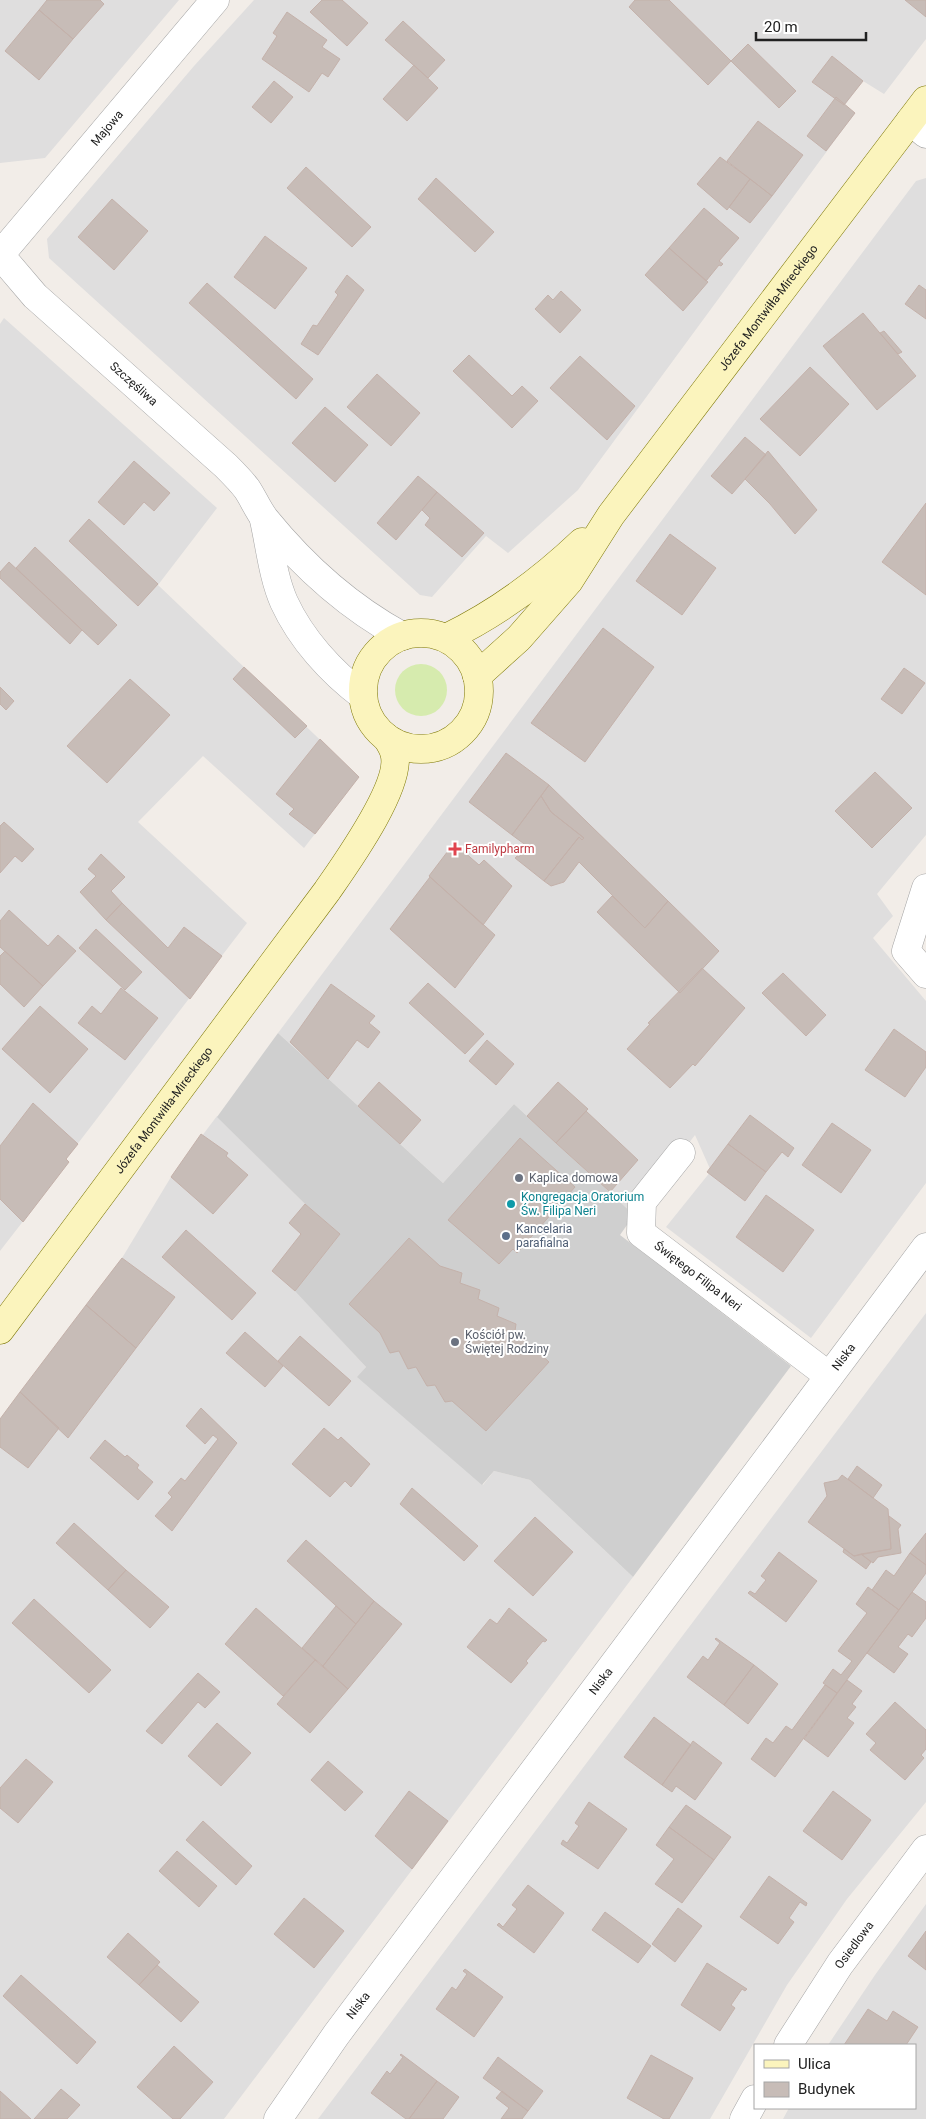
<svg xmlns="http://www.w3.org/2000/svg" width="926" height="2119" font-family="Roboto,sans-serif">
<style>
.residential{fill:#dfdede}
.religious{fill:#cfcfcf}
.grass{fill:#d6ebae}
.building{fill:#c7bcb7;stroke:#c4b1aa}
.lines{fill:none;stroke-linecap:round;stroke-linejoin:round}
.minor-casing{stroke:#a5a5a5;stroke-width:29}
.tertiary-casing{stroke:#a5a5a5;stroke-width:29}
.secondary-casing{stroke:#7d7704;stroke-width:29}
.minor{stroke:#fff;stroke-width:28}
.tertiary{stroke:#fff;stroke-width:28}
.secondary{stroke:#fbf4bd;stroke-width:28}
.health-dot{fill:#e0444e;stroke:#fff;stroke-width:2}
.worship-dot{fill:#6b7280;stroke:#fff;stroke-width:2}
.culture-dot{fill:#0f9aa8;stroke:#fff;stroke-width:2}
.service-dot{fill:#5c6f8a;stroke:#fff;stroke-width:2}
.labels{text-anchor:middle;stroke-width:4;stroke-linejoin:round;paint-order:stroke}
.street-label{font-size:12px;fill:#212121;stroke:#fff}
.health-label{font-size:12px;fill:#be3a42;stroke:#fff;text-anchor:start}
.worship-label{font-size:12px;fill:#5b616d;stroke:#fff;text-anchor:start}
.culture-label{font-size:12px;fill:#0d838f;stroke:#fff;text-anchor:start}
.service-label{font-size:12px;fill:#4e5e75;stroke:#fff;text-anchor:start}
</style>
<rect width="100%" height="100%" fill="#f2ede8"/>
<path class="residential" d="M0 0H179L45 158 0 163Z
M254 0H926V39L884 94 863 81 845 105 855 113 578 490 508 553 486 536 432 597 420 595 49 258 47 239 194 66Z
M926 178V835L877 894 893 916 873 938 926 1001V1183L811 1338 666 1227 711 1171 695 1135 634 1215 514 1104 443 1183 278 1033 916 181Z
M4 318 217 508 158 585 359 777 304 848 203 756 138 822 247 923 66 1159 69 1162 0 1251V324Z
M217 1116 305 1204 340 1234 296 1291 366 1367 358 1377 483 1485 494 1471 530 1480 633 1577 224 2119H0V1419L122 1258 171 1177Z
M926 1313V1802L847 1899 787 1985 710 2119H318Z
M926 1904V2119H783L789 2108H915V2045H828L875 1975Z"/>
<path class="religious" d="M278 1033 443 1183 514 1104 634 1215 620 1235 791 1366 633 1577 530 1480 494 1471 482 1485 357 1377 366 1367 295 1291 340 1234 305 1204 217 1117Z"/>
<path class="grass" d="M395 690a26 26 0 1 1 52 0a26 26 0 1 1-52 0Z"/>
<path class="building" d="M47 0H100L104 4 73 39 39 10Z
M322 0H342L368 23 347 46 310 12Z
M635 0H669L731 61 708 85 629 7Z
M905 0H926V17Z
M39 10 73 39 39 80 5 51Z
M287 12 327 40 322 47 340 59 328 77 322 73 309 92 262 59 277 36 273 33Z
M403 21 445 60 428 78 385 40Z
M748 44 796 91 779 108 731 61Z
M832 56 863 81 844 105 812 82Z
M414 65 438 88 407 121 383 99Z
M274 81 293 97 271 123 252 107Z
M836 97 855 113 826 151 807 136Z
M758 121 803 155 772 196 727 161Z
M720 157 750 179 727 210 697 184Z
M306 167 371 227 352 247 287 188Z
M436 178 494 232 475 252 418 199Z
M750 179 772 196 750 223 729 207Z
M112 199 148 231 114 270 78 237Z
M704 208 739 238 719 261 723 264 721 266 719 265 706 281 669 248Z
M265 236 307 268 275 309 234 277Z
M669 248 708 282 683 311 645 275Z
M347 275 364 290 318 355 301 344 313 325 317 326 338 295 335 292Z
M207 283 313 379 296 399 189 303Z
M919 285 926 290V319L905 304Z
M561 291 581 310 560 333 535 309 548 295 553 300Z
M863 313 916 376 877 410 823 346Z
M884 331 902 352 898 354 880 333Z
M469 355 512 396 522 386 538 401 512 428 453 371Z
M580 356 635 406 607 440 550 388Z
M810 367 849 404 800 456 760 419Z
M377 374 420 413 391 446 347 407Z
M325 407 368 445 335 482 292 443Z
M745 437 766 455 732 494 711 476Z
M768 451 817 510 795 534 770 504 745 479Z
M134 461 170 493 154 511 144 502 124 525 98 502Z
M418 476 437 492 396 540 377 523Z
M437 492 484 533 462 557 425 525 430 518 422 510Z
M926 503V595L882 562Z
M89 519 158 584 138 606 69 541Z
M670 534 716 568 682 615 636 581Z
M35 547 117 625 98 645 16 568Z
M9 562 82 630 70 644 0 578V572Z
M603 628 654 667 585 762 531 723Z
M244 667 307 726 295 738 233 679Z
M904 668 925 683 902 714 881 699Z
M130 679 170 715 107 783 67 746Z
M0 687 14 701 6 710 0 704Z
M320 739 359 777 315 834 289 814 294 809 276 794Z
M506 753 549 785 512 835 469 802Z
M875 772 912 808 872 848 835 811Z
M549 785 668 901 645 928 579 862 564 882 551 886 544 881 579 837 582 840 584 838 551 812 541 796Z
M541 796 551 812 584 838 582 840 579 837 544 881 515 858 517 856 519 857 527 846 512 835Z
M4 822 34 849 22 862 15 856 0 873V826Z
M454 843 479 865 484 860 512 886 483 925 429 876Z
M101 854 125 877 111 891 122 903 106 920 80 892 96 876 88 869Z
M430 877 495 935 455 988 390 929Z
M612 896 645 928 668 901 719 951 680 993 597 912Z
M122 903 168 948 184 927 222 956 190 999 106 920Z
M9 910 48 946 58 935 76 951 43 986 0 947V921Z
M96 929 142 972 125 990 79 948Z
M5 951 43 986 24 1007 0 984V956Z
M702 968 745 1008 695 1066 693 1064 670 1088 627 1049 650 1024 648 1023Z
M783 973 826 1015 806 1036 762 993Z
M428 983 484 1034 465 1054 409 1003Z
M331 984 375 1016 369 1023 380 1032 368 1048 357 1040 328 1079 290 1042Z
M121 988 158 1018 125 1060 78 1023 92 1006 101 1014Z
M40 1006 88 1049 50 1093 2 1049Z
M894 1029 926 1052V1067L905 1097 865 1070Z
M487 1040 514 1064 496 1085 469 1061Z
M379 1082 421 1120 400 1144 358 1106Z
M558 1082 588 1109 556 1143 527 1116Z
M33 1103 78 1144 66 1159 69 1162 23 1222 0 1199V1146Z
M586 1111 638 1160 610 1192 556 1143Z
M750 1115 794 1148 788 1157 782 1152 766 1172 728 1144Z
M832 1123 871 1150 841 1193 802 1165Z
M201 1134 228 1153 226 1156 248 1175 213 1214 171 1177Z
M520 1138 575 1187 517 1253 513 1249 499 1264 448 1220Z
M728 1144 766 1172 745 1201 707 1172Z
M766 1195 814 1230 783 1272 736 1237Z
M305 1204 340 1234 295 1291 272 1271 301 1234 289 1223Z
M186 1230 256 1293 232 1320 162 1257Z
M409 1238 440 1266 462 1273 460 1283 480 1290 478 1299 499 1308 497 1316 516 1324 515 1331 549 1362 486 1431 452 1401 445 1402 435 1385 427 1386 416 1367 408 1369 399 1351 390 1353 380 1333 349 1304Z
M122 1258 175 1297 136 1348 86 1305Z
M86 1305 136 1348 68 1438 20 1392Z
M245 1332 283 1366 265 1387 226 1353Z
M300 1336 351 1381 329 1406 278 1361Z
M20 1392 59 1428 28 1468 0 1447V1419Z
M201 1408 237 1443 172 1531 155 1516 172 1497 168 1493 181 1478 185 1481 218 1439 213 1435 205 1444 186 1426Z
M324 1428 338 1440 341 1437 370 1464 351 1487 345 1481 330 1497 292 1464Z
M105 1440 125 1457 127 1455 139 1465 137 1468 153 1482 138 1500 90 1458Z
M857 1466 882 1485 873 1498 848 1479Z
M842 1475 888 1509 891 1549 854 1556 808 1522 827 1496 824 1483 838 1480Z
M412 1488 478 1546 464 1561 400 1504Z
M889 1516 901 1525 898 1529 901 1553 878 1557 873 1563 861 1554 891 1549Z
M535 1517 573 1552 533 1596 494 1561Z
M74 1523 126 1570 108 1590 56 1543Z
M926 1533V1565L910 1553Z
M306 1540 374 1601 356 1624 287 1561Z
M844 1549 854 1556 861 1554 871 1562 866 1569 843 1552Z
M779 1552 817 1581 786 1622 748 1593 750 1591 755 1594 766 1580 761 1576Z
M910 1553 926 1565V1573L899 1610 872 1590 886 1570 894 1576Z
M126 1570 169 1607 150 1628 108 1590Z
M868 1587 899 1610 837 1693 823 1683 833 1669 841 1675 852 1661 838 1651 867 1613 856 1604Z
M912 1592 926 1602V1618L912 1637 908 1634 898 1647 908 1654 894 1673 867 1653Z
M34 1599 111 1670 89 1693 12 1623Z
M374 1601 402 1624 348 1689 323 1666Z
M336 1606 356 1624 323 1666 302 1648Z
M256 1608 315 1660 283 1696 225 1644Z
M509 1608 547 1640 545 1642 543 1641 526 1661 528 1663 511 1683 467 1647 490 1619 497 1624Z
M716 1638 754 1665 724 1705 687 1677 703 1656 708 1660 720 1643 715 1639Z
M315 1660 348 1689 310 1733 277 1704Z
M754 1665 778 1684 748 1724 724 1705Z
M198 1673 220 1692 205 1708 198 1702 162 1744 146 1731Z
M847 1680 862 1691 852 1704 856 1707 847 1718 854 1723 828 1757 804 1739Z
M825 1685 837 1693 775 1777 751 1759 766 1738 773 1743 786 1726 792 1730Z
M895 1702 926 1730V1749L921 1755 924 1758 905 1780 870 1750 876 1743 866 1734Z
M654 1717 691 1745 662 1785 624 1757Z
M217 1723 251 1753 221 1786 188 1756Z
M693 1741 722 1763 695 1800 676 1786 672 1792 662 1785Z
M26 1759 53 1782 18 1823 0 1808V1788Z
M328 1761 363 1792 345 1811 311 1780Z
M409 1791 448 1821 412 1869 375 1836Z
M833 1791 871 1820 842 1860 803 1831Z
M589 1802 627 1829 598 1869 561 1844 563 1840 567 1843 579 1826 575 1823Z
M686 1805 731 1837 714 1860 669 1827Z
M203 1821 252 1866 236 1885 186 1840Z
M669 1827 714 1860 682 1903 655 1884 674 1859 656 1845Z
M177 1851 217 1886 199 1907 159 1871Z
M769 1876 807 1903 806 1906 800 1902 789 1918 794 1922 778 1944 740 1917Z
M528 1885 564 1913 534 1953 497 1925 499 1923 503 1927 517 1909 512 1905Z
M304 1898 344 1931 314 1968 274 1934Z
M678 1908 702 1926 675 1962 652 1944Z
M605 1912 651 1946 638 1963 592 1930Z
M926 1931V1970L908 1956Z
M128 1933 160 1962 139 1985 107 1957Z
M707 1963 747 1989 745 1991 742 1989 731 2005 735 2008 720 2031 681 2005Z
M157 1965 199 2002 181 2022 139 1985Z
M465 1969 503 1997 474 2037 436 2009 452 1987 456 1990 467 1974 463 1971Z
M21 1975 96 2042 77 2064 3 1996Z
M868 2009 887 2021 893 2011 918 2027 906 2045H844Z
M174 2046 213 2082 180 2119H173L137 2087Z
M401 2054 437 2081 409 2119H406L371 2093 387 2071 390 2074 403 2057 400 2055Z
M651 2055 693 2078 669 2119H664L627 2098Z
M498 2057 543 2091 528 2111 483 2078Z
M437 2081 459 2097 443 2119H409Z
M61 2089 80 2105 67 2119H34Z
M0 2091 31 2119H0Z
M502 2091 528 2111 522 2119H501L509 2108 496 2098Z"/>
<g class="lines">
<defs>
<g id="minor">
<path d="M910 121 926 134"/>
<path id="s1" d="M0 255 215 0"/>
<path d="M926 888 906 951 926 974"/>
<path id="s2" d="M681 1153 642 1202 641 1233 829 1376"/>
<path id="s3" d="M788 2045 840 1964 926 1849"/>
<path id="s4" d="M278 2119 336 2035 926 1247"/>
<path d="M744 2119 755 2099"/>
</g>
<g id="tertiary">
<path id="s5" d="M0 255 35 296 226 466C233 473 241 481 247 489 253 498 258 510 265 519 304 567 347 606 402 636"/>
<path d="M264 520C270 547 273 577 284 602 301 639 331 672 363 696"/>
</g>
<g id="secondary">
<circle cx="421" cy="691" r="58"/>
<path d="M446 638C496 614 542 580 582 542"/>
<path id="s6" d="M477 676 519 638 569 581 611 515 926 100"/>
<path id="s7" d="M0 1330 327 891C345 865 404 783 394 752 393 748 390 743 387 738"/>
</g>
</defs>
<use href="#minor" class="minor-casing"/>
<use href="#tertiary" class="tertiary-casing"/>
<use href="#secondary" class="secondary-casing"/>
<use href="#minor" class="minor"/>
<use href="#tertiary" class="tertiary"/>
<use href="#secondary" class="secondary"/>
</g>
<path class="health-dot" d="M452.5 841.5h5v5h5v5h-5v5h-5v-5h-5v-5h5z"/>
<g class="worship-dot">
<circle cx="519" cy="1178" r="5"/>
<circle cx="455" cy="1342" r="5"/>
</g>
<circle class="culture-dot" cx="511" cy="1204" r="5"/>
<circle class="service-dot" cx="506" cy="1236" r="5"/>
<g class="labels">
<g class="street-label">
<text dy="4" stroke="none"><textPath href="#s1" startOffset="166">Majowa</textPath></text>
<text dy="4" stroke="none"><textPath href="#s6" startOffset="471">Józefa Montwiłła-Mireckiego</textPath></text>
<text dy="4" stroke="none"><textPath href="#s5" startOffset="186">Szczęśliwa</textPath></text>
<text dy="4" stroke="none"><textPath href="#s7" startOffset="274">Józefa Montwiłła-Mireckiego</textPath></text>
<text dy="4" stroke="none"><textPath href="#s2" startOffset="165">Świętego Filipa Neri</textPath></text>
<text dy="4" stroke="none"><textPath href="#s4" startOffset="949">Niska</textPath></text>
<text dy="4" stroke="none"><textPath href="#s4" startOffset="544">Niska</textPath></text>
<text dy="4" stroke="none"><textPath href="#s3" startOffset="120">Osiedlowa</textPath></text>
<text dy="4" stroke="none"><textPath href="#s4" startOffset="139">Niska</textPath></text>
</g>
<g class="health-label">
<text x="465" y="853">Familypharm</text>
</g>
<g class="worship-label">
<text x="529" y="1182">Kaplica domowa</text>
<text x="465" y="1339">Kościół pw.<tspan x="465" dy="14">Świętej Rodziny</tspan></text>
</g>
<g class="culture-label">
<text x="521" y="1201">Kongregacja Oratorium<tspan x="521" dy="14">Św. Filipa Neri</tspan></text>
</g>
<g class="service-label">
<text x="516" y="1233">Kancelaria<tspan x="516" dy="14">parafialna</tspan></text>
</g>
</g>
<rect x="754" y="2044" width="162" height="65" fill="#ffffff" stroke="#a6a6a6"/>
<rect x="764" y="2060" width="25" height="8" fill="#fbf4bd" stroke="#a6a6a6"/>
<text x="798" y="2069" font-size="15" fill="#212121">Ulica</text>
<rect x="764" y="2082" width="25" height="15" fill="#c7bcb7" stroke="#a6a6a6"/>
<text x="798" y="2094" font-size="15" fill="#212121">Budynek</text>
<path d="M756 32v8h110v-8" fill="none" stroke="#212121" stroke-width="2.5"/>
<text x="764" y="32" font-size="15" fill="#212121" stroke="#ffffff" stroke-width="4" paint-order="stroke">20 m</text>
</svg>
